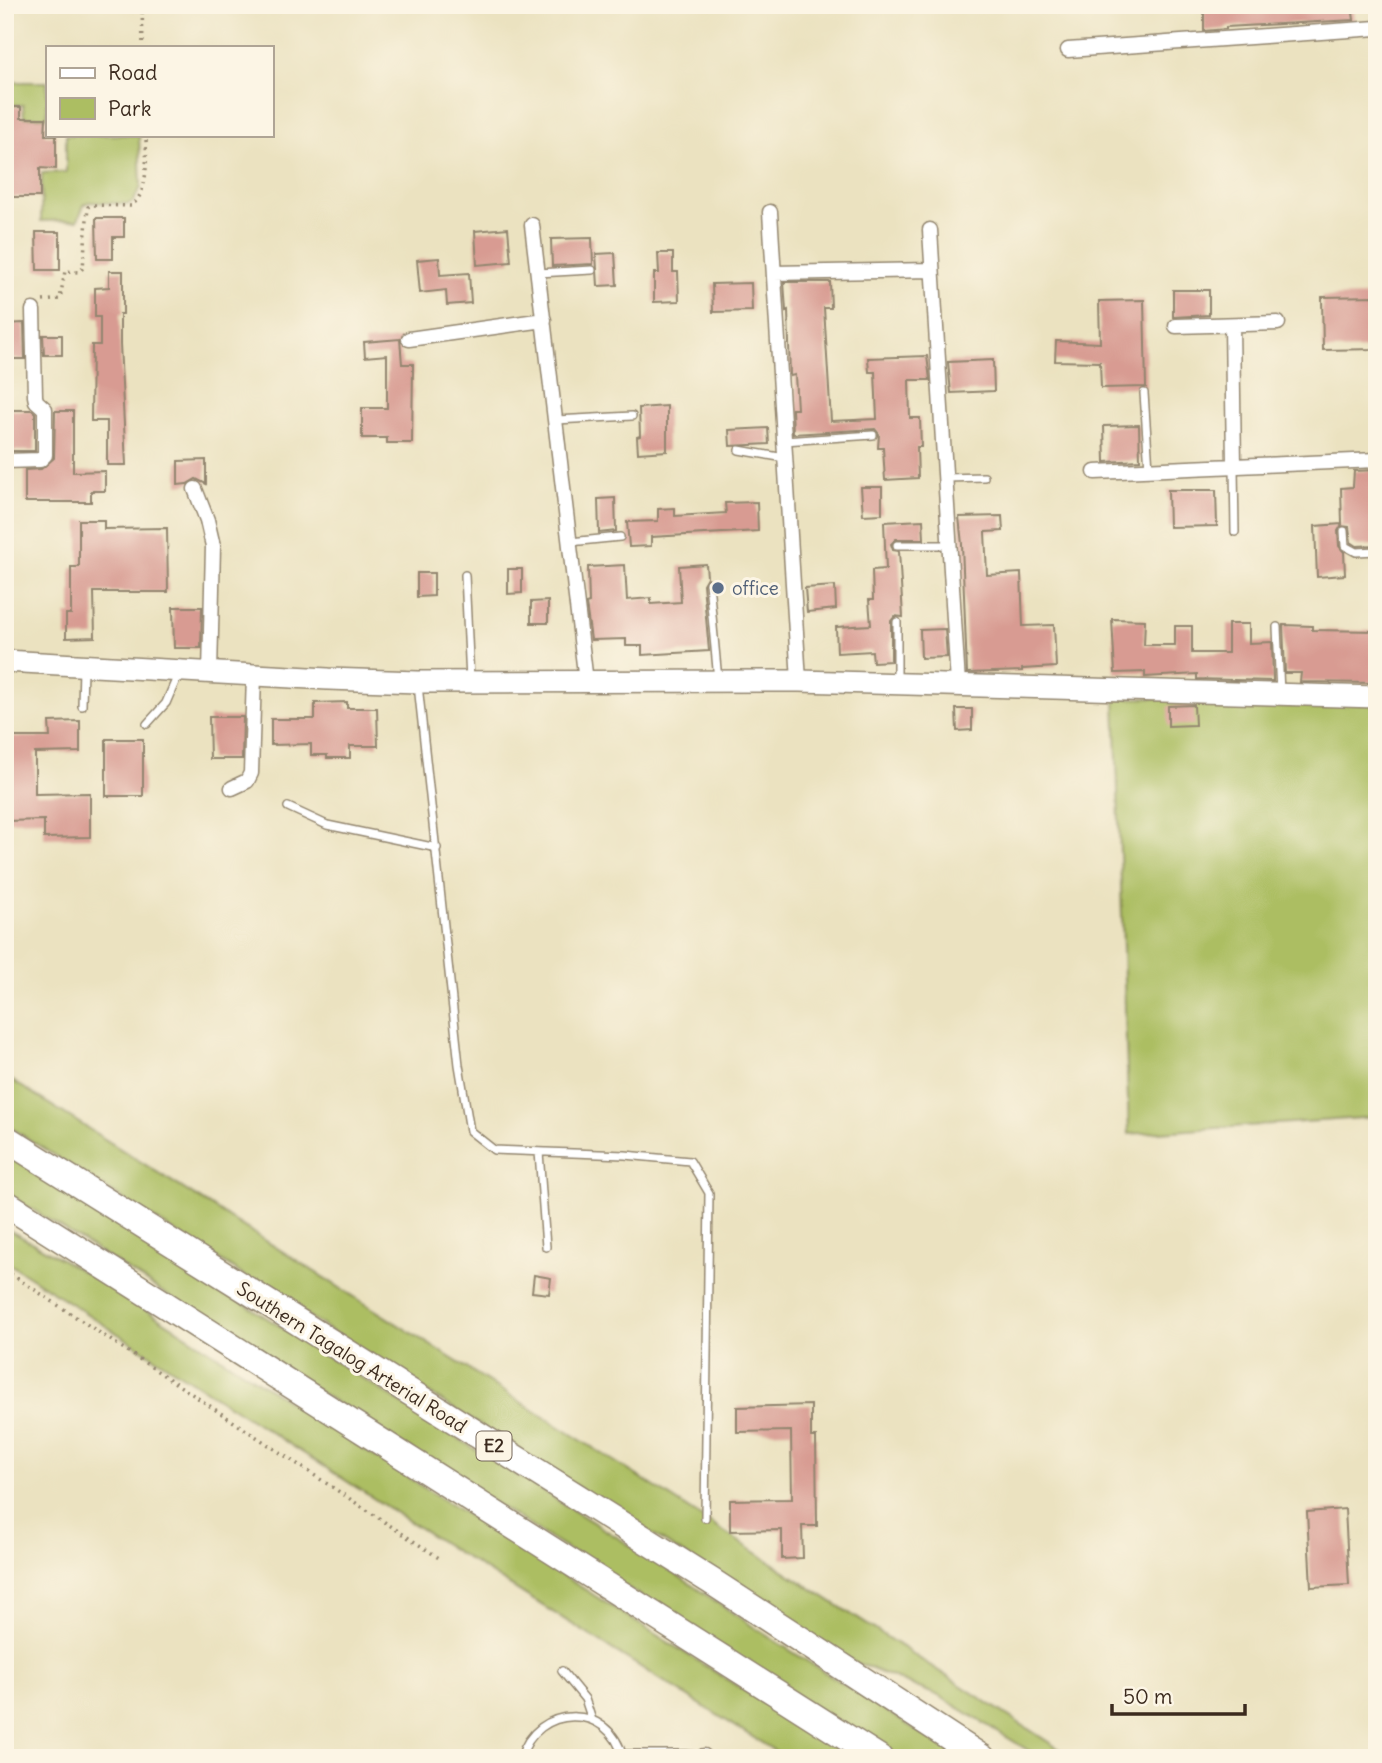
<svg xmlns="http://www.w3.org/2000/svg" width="1382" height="1763" font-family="Delius,sans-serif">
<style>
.green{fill:#acbe62;stroke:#747440;stroke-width:2}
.building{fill:#d89b92}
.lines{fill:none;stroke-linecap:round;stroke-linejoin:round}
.lane-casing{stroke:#93866f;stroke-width:10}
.street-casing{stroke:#93866f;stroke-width:17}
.secondary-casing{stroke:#93866f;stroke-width:24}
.highway-casing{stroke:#93866f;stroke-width:29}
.path{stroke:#93866f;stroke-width:3.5;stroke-dasharray:2 5;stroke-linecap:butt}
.lane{stroke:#fff;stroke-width:7}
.street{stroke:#fff;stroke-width:14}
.secondary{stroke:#fff;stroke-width:21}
.highway{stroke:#fff;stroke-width:26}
.service-dot{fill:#5c6f8a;stroke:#fcf5e5;stroke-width:2.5}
.labels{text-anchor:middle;stroke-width:6;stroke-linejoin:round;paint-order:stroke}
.shield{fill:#fcf5e5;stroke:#75675a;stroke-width:2}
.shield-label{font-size:18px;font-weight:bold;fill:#3b2a1e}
.service-label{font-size:19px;fill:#4e5e75;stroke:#fcf5e5;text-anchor:start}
.street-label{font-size:19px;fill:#3b2a1e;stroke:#fcf5e5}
</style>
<rect width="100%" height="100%" fill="#fcf5e5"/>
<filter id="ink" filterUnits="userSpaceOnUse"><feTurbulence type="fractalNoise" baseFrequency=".0143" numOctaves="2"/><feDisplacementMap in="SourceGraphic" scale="14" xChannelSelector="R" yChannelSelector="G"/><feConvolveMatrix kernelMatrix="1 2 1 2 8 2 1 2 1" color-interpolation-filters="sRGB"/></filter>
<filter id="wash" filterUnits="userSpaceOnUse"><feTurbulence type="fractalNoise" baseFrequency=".00686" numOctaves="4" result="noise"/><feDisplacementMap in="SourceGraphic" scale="28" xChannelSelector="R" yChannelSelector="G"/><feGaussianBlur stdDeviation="1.57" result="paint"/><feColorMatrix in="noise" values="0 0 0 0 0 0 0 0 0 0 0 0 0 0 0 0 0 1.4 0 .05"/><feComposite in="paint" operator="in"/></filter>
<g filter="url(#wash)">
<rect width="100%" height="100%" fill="#ebe2c0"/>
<path class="green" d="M5 82H47V117H24L23 105H5Z
M66 135H139L141 187 133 202 128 204 89 202 84 205 78 220 41 221 42 173 66 172Z
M1115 698 1377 700V1117L1129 1134Z
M5 1076 647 1482 1073 1758H1041L939 1696 852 1661 104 1187 5 1124Z
M5 1152 417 1413 668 1569 761 1632 960 1758H896L790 1691 5 1192Z
M5 1228C131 1295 249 1377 369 1453 530 1554 691 1655 851 1758H786L463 1556 5 1261Z"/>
<g id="blocks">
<path class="building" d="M1204 5H1352L1354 20 1226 27V29L1204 31Z
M5 107H21V118H46L45 135H56V169L40 168V197H5Z
M96 218H124V237H113V259H97Z
M508 228 511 262 477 265 475 231Z
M36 232H60V270H37Z
M592 238 593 264 552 266 551 239Z
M615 253 617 285 598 286 596 254Z
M658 253H673V272H678L679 301 654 302V273H659Z
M439 258 440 275 469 273 471 303 447 305 446 290 420 293 417 260Z
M109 271H123V314H120V344L126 465H107V421H91L92 345H100V317H95V288L109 287Z
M784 282H830L831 308H824L831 421 877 419 875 372H869L868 358 927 356 930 380H909L910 418H920L921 447H917L918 478 885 480 883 448H878L879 434 875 429 793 434 792 409H797L795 375 790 376 788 310 786 311Z
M751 283 752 311 713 312 712 284Z
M1173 290H1209V315L1173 317Z
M1377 296V349L1323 350 1322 297Z
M1144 300 1146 387 1101 388 1100 362 1055 361 1056 341 1100 343 1099 301Z
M24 323 25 359H5V324Z
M43 335H62V355H44Z
M400 339 402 364H413L412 443H387V438H362V408H387V355L365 357 364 342Z
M993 360 994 391 951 393 948 362Z
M667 406V451L638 453 637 437 640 436 639 408Z
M9 410H32L35 413V451H5V433H9Z
M55 411H73V472L105 471V491H91V502H25V470L41 469 54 458Z
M1139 425 1140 460 1105 462 1104 426Z
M768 428 769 444 730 446 729 430Z
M206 460V484L196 479 187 484 178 485V461Z
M1377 470V545L1357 546 1351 542 1349 527 1341 526 1338 531 1339 546 1344 552 1345 575 1317 577 1315 526 1342 524 1341 488 1353 487 1354 471Z
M861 487H882V514L863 515Z
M1168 490H1216L1217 526 1169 527Z
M615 498 616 531 599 533 598 499Z
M757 502 758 531 651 537V546L629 547 627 522 658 521V509L675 508V516L726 513 725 503Z
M1002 516 1003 531 985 532 987 575 1021 573 1023 626 1054 625 1056 667 1022 669V671L967 673 962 544 959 517Z
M79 520H104V529L167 528 168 592H94L95 637 66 638V614H71V567H79Z
M923 520 924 539H896L891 544 893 550 899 551 903 617 895 616 891 621V661L873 662 872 651 837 653 836 627 871 625 869 600H873L872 570 886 569 884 522Z
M706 564 707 577 703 584 709 651 642 655V646H626V639L591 640 586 604 589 603 588 567 625 565 627 600 651 598V604L681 602 679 566Z
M508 569H522V593L508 594Z
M417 573H434V596L417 597Z
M835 586 836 609 807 612 805 588Z
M548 601V623H531V602Z
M173 607H202L201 648H174Z
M1112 619 1145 620 1144 645H1175V626H1192V653H1228V624H1249V643L1272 642 1273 681 1197 679V674L1145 677V672L1115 673Z
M1283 625 1312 626V630L1377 631V683L1300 682 1301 673H1285Z
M945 629 947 657 921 658 920 630Z
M347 702V708H377L378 746H350V758H327V755H311V744L271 745V719H315V703Z
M1194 705 1195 725 1168 726V706Z
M956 709H972V730L957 731Z
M209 717H243L242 759H210Z
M80 721V752L35 753V794L90 793V837L44 838V820L5 821V737H50L49 722Z
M106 739H143V796H106Z
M534 1275 551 1278 549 1294 532 1292Z
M811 1405V1437H816L817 1526H802L803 1558 782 1559V1530L730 1531V1500L792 1499 791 1431 737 1432V1407Z
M1345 1509 1349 1585 1311 1587 1307 1512Z"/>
</g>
</g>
<g filter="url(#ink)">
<use href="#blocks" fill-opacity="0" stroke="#93866f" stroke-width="2"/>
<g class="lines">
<defs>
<path id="lane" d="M538 273 592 270
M1144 393 1149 469
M556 420 632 416
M784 441 873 435
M739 450 785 458
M1234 467 1235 532
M946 478 984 477
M1344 531 1345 546 1356 552 1377 551
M570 542 620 537
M897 545H949
M465 575 470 680
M709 583 718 680
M1277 627 1280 693
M897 681V622
M418 685 459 1065 470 1131 494 1150 625 1155 690 1161 709 1193 705 1518
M82 706 83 668
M147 724 166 703 178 675
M288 807 327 825 437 848
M539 1152 546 1247
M562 1671 585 1699 592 1720
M622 1754H685L704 1756
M521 1758C536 1704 610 1702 623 1758"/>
<path id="street" d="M1068 50 1377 28
M770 212 799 681
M532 225 586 682
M930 230 958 684
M774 273 931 270
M1232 325 1234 465
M1176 326 1278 323
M409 339 544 320
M5 461 40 460 45 455V409L36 401 35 396 33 310
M1095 472 1377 460
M195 489 207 520 213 546 210 673
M232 788 247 781 251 773 254 675
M704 1756 706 1758"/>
<path id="secondary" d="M5 661 328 679 418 682 799 681 1377 697"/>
<path id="highway" d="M5 1138 711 1581 982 1758
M5 1203 879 1758"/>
</defs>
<use href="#lane" class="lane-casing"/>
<use href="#street" class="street-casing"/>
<use href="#secondary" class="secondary-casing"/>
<use href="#highway" class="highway-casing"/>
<path class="path" d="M142 5 143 47
M43 301 60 299 65 271 79 272 83 268 88 207 91 205 131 206C150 192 146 156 146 135
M5 1270 442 1560"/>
<use href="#lane" class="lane"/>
<use href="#street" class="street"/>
<use href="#secondary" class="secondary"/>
<use href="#highway" class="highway"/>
</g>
</g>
<circle class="service-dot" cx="718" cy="588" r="7"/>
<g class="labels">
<rect class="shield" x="476.5" y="1431.5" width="35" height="29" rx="5"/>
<g class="shield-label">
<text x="494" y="1452">E2</text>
</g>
<g class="service-label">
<text x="732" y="595">office</text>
</g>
<g class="street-label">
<text transform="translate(352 1357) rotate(32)" y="7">Southern Tagalog Arterial Road</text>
</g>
</g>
<rect width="1382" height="1763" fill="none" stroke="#fcf5e5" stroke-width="28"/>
<rect x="46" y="46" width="228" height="91" fill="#fcf5e5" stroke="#afa495" stroke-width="2"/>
<rect x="60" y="68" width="35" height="10" fill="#ffffff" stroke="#afa495" stroke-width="2"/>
<text x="108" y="80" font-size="21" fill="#3b2a1e">Road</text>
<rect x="60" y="98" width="35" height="21" fill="#acbe62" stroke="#afa495" stroke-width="2"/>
<text x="108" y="116" font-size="21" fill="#3b2a1e">Park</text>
<path d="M1112 1704v10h133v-10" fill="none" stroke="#3b2a1e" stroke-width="3.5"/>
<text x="1123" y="1704" font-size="21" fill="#3b2a1e" stroke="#fcf5e5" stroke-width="5" paint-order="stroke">50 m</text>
</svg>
